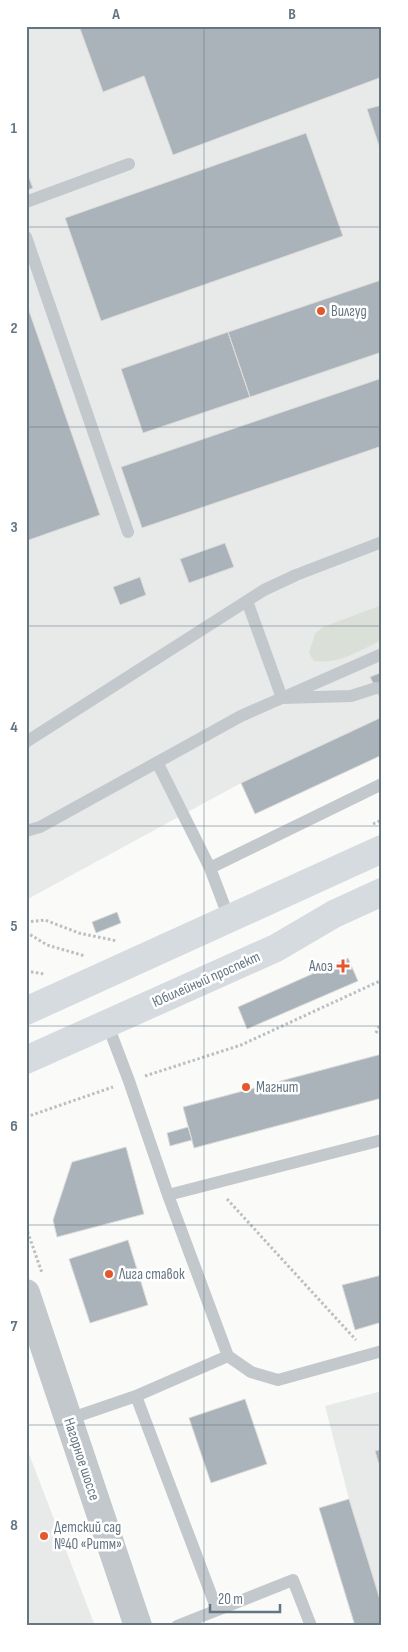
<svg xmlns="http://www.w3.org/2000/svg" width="408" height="1652" font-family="'Sofia Sans Condensed',sans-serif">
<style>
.built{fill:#e8e9e9}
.green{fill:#dadfd7}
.building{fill:#aab3b9;stroke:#dcdcda}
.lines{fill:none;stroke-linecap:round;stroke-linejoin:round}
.path{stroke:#bbbfc2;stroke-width:3;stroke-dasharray:2.5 2.5;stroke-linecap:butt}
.service{stroke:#c3c8cc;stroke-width:12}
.tertiary{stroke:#c3c8cc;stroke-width:28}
.secondary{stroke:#d6dbdf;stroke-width:28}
.grid{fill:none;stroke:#657683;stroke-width:1;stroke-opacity:0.55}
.poi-dot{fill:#e4572e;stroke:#fff;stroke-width:2}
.labels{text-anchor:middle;stroke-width:5;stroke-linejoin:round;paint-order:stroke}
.poi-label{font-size:15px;fill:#657683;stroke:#fff;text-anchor:start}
.street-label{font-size:15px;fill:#657683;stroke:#fff}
.neatline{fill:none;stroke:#657683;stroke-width:2}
.grid-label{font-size:16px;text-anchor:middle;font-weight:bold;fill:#657683}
</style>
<rect width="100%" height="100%" fill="#fafaf8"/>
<path class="built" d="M26 26H382V717L241 783 26 900Z
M382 1391V1606L349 1499 325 1406Z
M26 1446 95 1626H26Z"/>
<path class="green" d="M382 605V640C358 651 341 664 314 661L309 653 315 634 323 627Z"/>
<path class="building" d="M79 26H382V77L173 155 144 76 103 92Z
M382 105V155L367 109Z
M306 133 343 236 101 321 65 218Z
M26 170 33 188 26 191Z
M381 280 382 352 250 397 228 332Z
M26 302 100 515 26 541Z
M228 332 250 397 143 433 121 369Z
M382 378V446L142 528 121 467Z
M225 543 234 567 189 583 180 559Z
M140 577 146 595 120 605 113 587Z
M382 672V702L370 677Z
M382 717V755L255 814 241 783Z
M117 912 121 923 96 933 92 922Z
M348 958 358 981 247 1029 238 1007Z
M382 1054V1098L194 1148 183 1107Z
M188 1127 192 1140 170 1146 167 1133Z
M126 1147 144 1214 57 1237 53 1220 72 1162Z
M128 1240 148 1305 90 1323 69 1259Z
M382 1275V1322L355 1330 342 1285Z
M245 1399 267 1464 211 1483 189 1418Z
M382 1449V1467L380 1468 375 1451Z
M349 1499 382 1606V1626H355L319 1508Z"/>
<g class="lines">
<path class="path" d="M373 824 382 820
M26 922 45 920 79 933 117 941
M26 932 47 945 85 956
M26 971 44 974
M376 1033 382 1021
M145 1076 241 1045 382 980
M26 1117 113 1087
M227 1199 356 1340
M26 1227 42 1273"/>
<path class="service" d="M26 202 129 164
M26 237 128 532
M247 601 282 698 351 696 376 688
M26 742 264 590 296 575 382 542
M157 762 210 868 229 918
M26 831 40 827 241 716 382 654
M210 868 382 784
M107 1023 129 1081 168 1195 228 1356
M168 1195 382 1140
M136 1396 217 1610
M69 1419 136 1396 228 1356 251 1372 278 1380 382 1351
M177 1626 293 1580 311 1626"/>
<path class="tertiary" d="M26 1293 138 1626"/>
<path class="secondary" d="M26 1011 382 849
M26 1060 276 948 334 914 382 892"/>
</g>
<path class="grid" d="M204 26V1626M26 227H382M26 427H382M26 626H382M26 826H382M26 1026H382M26 1225H382M26 1425H382"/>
<g class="poi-dot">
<circle cx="321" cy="311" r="5"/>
<path d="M340.5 958.5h5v5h5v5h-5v5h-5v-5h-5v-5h5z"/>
<circle cx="246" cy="1087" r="5"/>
<circle cx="109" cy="1274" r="5"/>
<circle cx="44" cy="1536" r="5"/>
</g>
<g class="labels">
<g class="poi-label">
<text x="331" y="316">Вилгуд</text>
<text x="333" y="971" text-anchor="end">Алоэ</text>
<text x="256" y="1092">Магнит</text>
<text x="119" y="1279">Лига ставок</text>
<text x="54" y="1532">Детский сад<tspan x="54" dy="17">№40 «Ритм»</tspan></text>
</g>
<g class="street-label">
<text transform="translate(206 979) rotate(-24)" y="5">Юбилейный проспект</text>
<text transform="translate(82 1459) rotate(72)" y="5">Нагорное шоссе</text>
</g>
</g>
<rect width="408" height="1652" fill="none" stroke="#ffffff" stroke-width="55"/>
<path d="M210 1604v8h70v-8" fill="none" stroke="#657683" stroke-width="2.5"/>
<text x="218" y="1604" font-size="15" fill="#657683" stroke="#ffffff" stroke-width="4" paint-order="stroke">20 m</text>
<rect x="28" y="28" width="352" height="1596" class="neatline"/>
<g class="grid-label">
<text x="116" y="19">A</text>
<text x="292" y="19">B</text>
<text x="14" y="133">1</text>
<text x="14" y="333">2</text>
<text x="14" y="532">3</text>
<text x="14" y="732">4</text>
<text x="14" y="931">5</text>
<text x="14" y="1131">6</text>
<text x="14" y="1331">7</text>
<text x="14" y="1530">8</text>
</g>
</svg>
